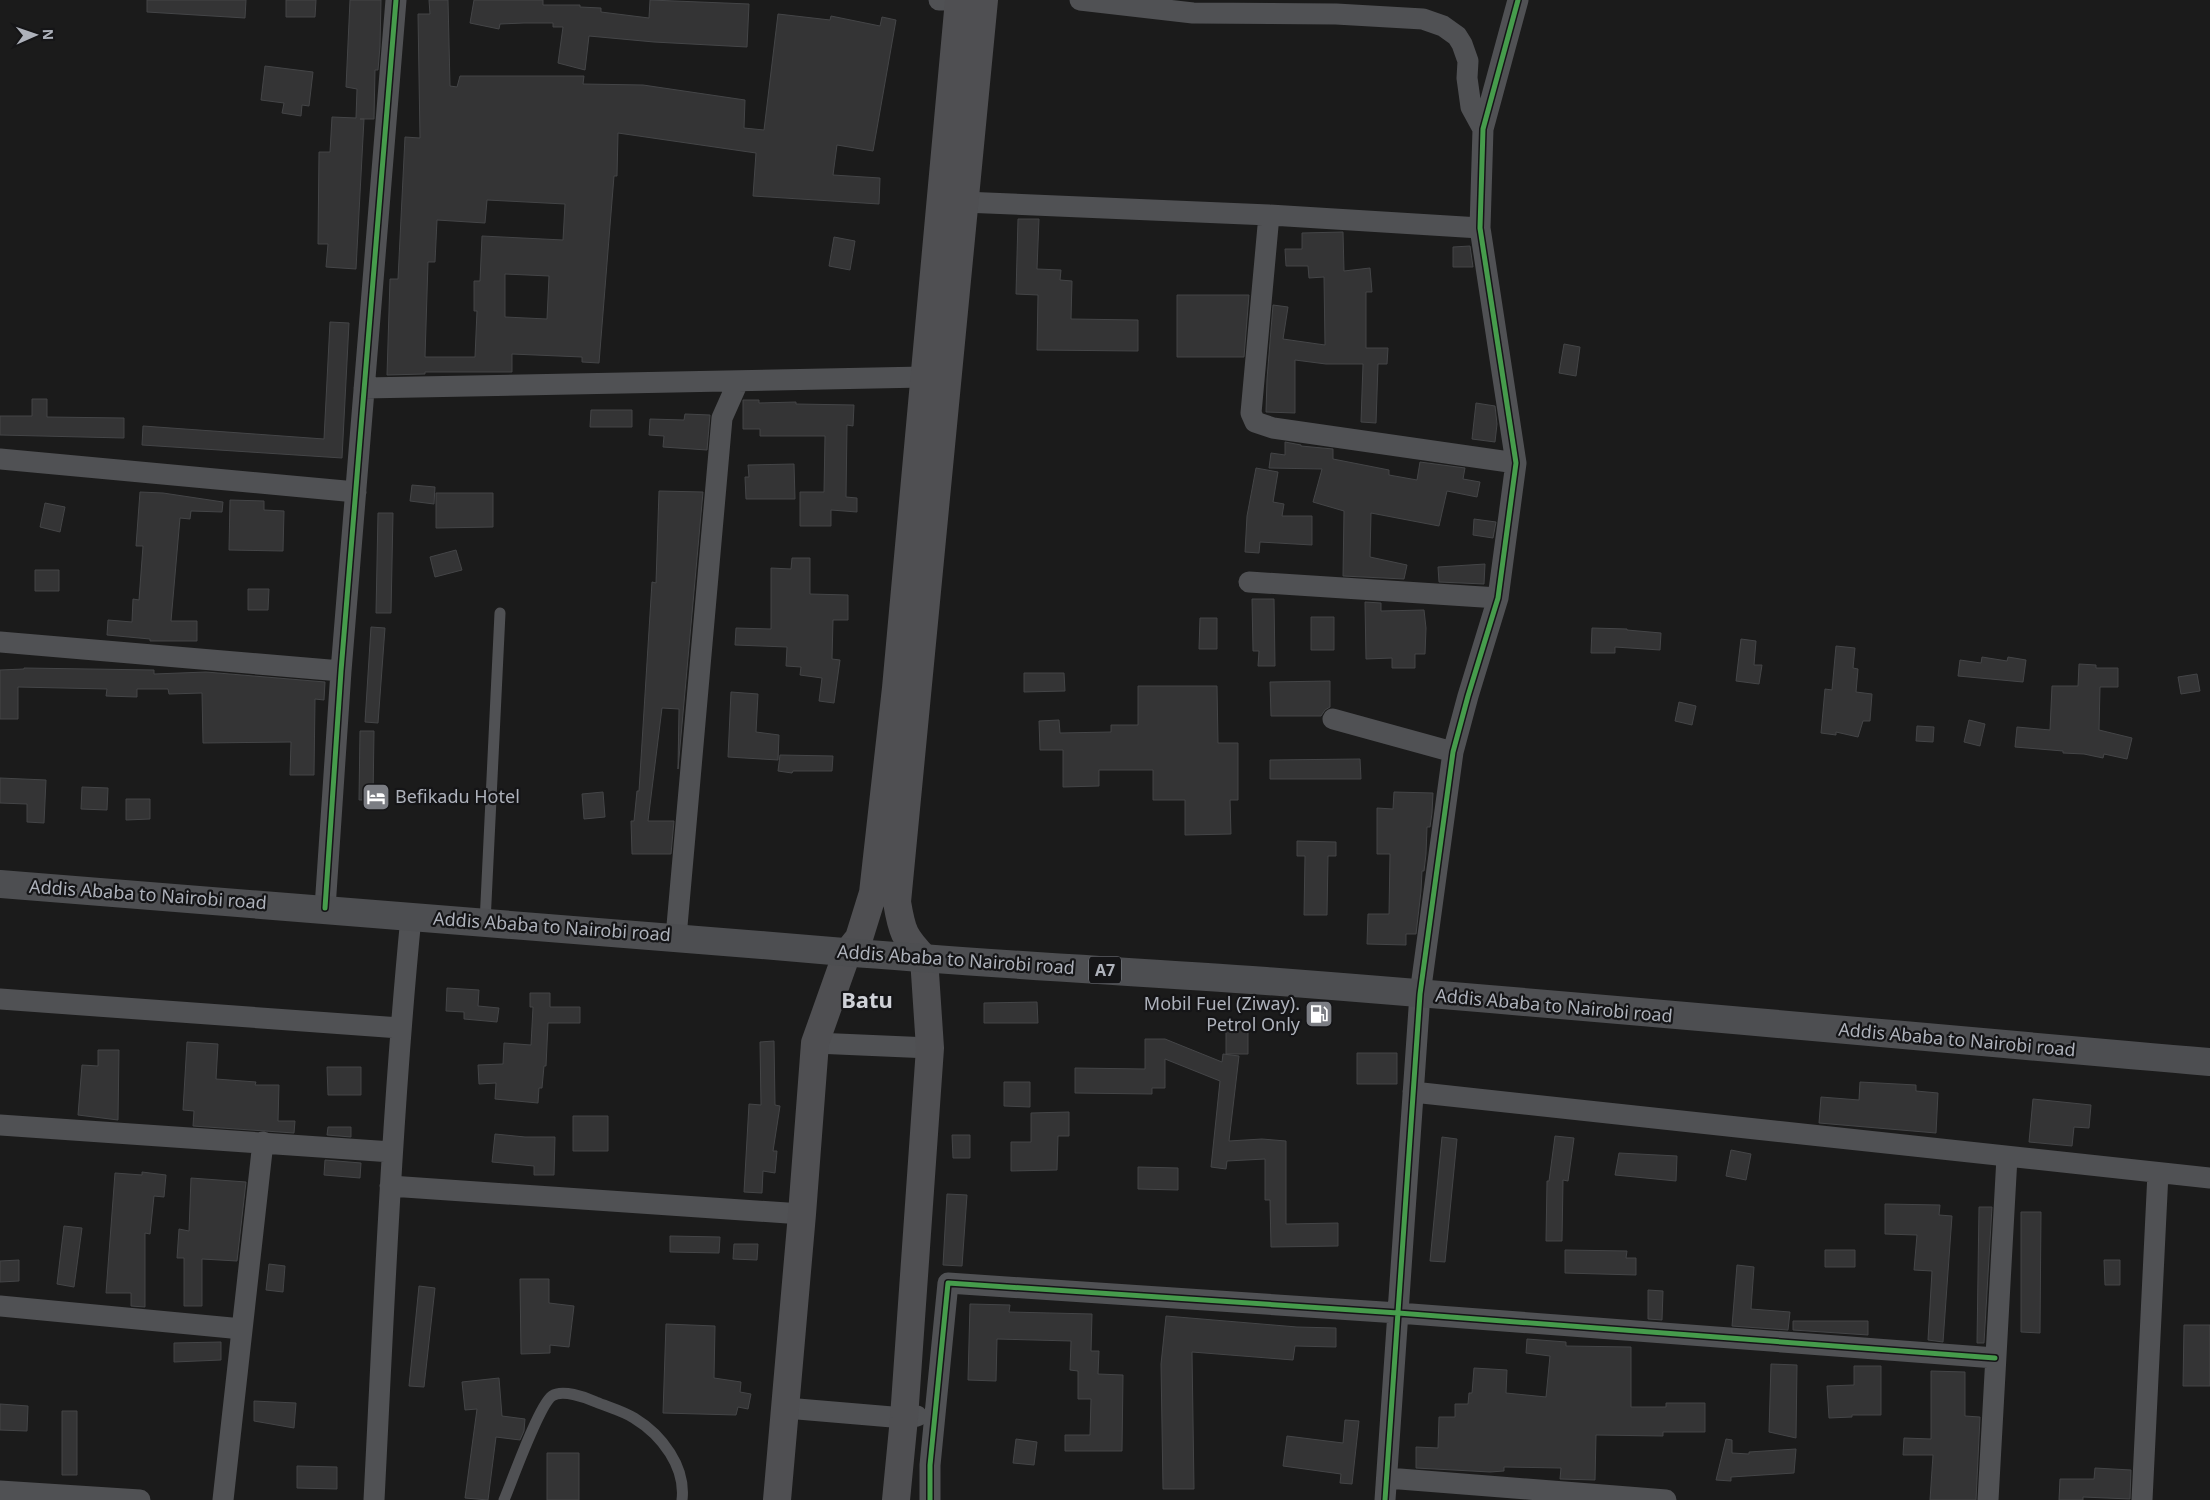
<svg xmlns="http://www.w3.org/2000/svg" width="2210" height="1500" font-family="'Noto Sans',sans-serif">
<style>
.building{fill:#343435;stroke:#444547;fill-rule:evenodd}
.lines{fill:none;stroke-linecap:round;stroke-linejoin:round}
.lane{stroke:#505154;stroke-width:11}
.street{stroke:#505154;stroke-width:21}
.secondary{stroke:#4f4f52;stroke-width:28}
.highway{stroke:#4d4e51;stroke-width:28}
.cycleway-casing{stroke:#151517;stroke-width:8}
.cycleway{stroke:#469c4c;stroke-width:5}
.labels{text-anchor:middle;stroke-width:4.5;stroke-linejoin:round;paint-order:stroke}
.shield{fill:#151517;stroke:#80838a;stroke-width:1}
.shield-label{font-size:16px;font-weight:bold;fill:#aeb2bb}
.poi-label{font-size:18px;fill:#aeb2bb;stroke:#151517;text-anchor:start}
.street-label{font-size:18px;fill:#aeb2bb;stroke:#151517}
.district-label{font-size:22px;font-weight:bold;fill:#cfd1d7;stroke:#151517}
</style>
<rect width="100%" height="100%" fill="#1b1b1b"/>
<path class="building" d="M147 0H246L245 18 147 12Z
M286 0H316L315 17H286Z
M350 0H381L380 46 378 70H375L374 119H360H364L356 269 326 267 328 244H318L319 152H330L332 117 356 118 357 89 346 87Z
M429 0H448L450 86 457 87 460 76H584L583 84 643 85 745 100 744 128 764 130 778 14 830 20 831 16 880 26 882 17 896 20 873 151 837 145 833 175 880 178 879 204 753 196 756 153 618 133 617 176H614L599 363 582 362V357L512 354V372H425V374L387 375 390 279H398L405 137 420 138 418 14H430ZM487 200 565 204 563 240 482 236 480 281H474V311H477L475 357H425L428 262H435L437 220 485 223ZM505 274 549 276 547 319 505 317Z
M474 0H543V5H580V7L601 8V12L649 18 650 0 749 4 747 47 654 42 589 36 585 70 558 63 563 27H553V23H524L500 24 499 29 470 23Z
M265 66 313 72 309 106 302 105 301 116 282 113 284 103 261 100Z
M1018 219H1039L1037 269 1061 270 1060 280 1072 281 1071 319 1138 320V351L1037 350 1038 295 1016 294Z
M1343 232 1344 271 1370 268 1372 292H1366V348H1388L1387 364H1378L1376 423 1361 422 1363 364H1326L1295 360V413L1266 412 1267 379 1273 305 1288 307 1283 339 1325 345 1324 277 1309 278 1308 266H1286L1285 249H1302V233Z
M834 237 855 241 850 270 829 266Z
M1470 246 1473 267H1453V247Z
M1177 295H1249L1244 357H1177Z
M330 322 349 323 342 458 142 445 143 426 324 439Z
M1564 344 1580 347 1576 376 1559 373Z
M32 399H47V417L124 418V438L0 435V416H32Z
M743 400H759V403L796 402V404L854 405 853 426 847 425 846 497 857 498V512L831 510V526H800V492H824L825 436H760V429H743Z
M1476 403 1495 406 1497 424 1495 442 1472 439Z
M591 410H632V427H590Z
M685 414 710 415 707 450 663 447 664 436 649 435 650 419 684 420Z
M1285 442 1301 445V446L1333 449V459L1389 470V475L1417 480 1420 462 1465 468 1463 479 1480 482 1477 497 1447 491 1439 526 1371 513 1370 557 1407 565 1404 579 1343 576 1344 511 1313 502 1322 469 1269 468 1271 453 1285 455Z
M794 464 795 499H746L745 477H749L748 465Z
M1256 468 1278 472 1273 502 1284 504 1282 516H1312V545L1260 542 1259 553 1245 552 1247 516Z
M412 485 435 487 434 504 410 501Z
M659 491 703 492 678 769 679 709 662 708 648 821H674L671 854H632L631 821H634L637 791H639L652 582 656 583Z
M140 492 163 493 223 502 222 512 191 511 190 519 180 518 171 621H197V641H150V639L107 635 108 620 132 622 133 599 139 600 143 546H136Z
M436 493H493V527L436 528Z
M230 500 264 501V510L284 511 283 551 229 550Z
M45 503 65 507 60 532 40 527Z
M378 513H393L391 613H376Z
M1474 519 1496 522 1493 538 1473 535Z
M456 550 462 570 435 577 430 557Z
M792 558H810V594L848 595V620H833L832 659 840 660 834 703 819 701 822 678 800 675 801 667 786 666 787 647 735 645 736 628 771 629V568L791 569Z
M1485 564 1484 584 1439 582 1438 567Z
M35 570H59V591H35Z
M248 589H269L268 610H248Z
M1252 599H1274L1275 666H1258L1259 651H1253Z
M1365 602 1381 603V611L1424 610 1426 628 1425 654H1415V668H1392V658L1366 659Z
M1311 617H1334V650H1311Z
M1200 618H1217V649H1199Z
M371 627 385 628 378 723 365 722Z
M1592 628 1627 629V630L1661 633 1660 650 1615 647V653H1591Z
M1741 639 1756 641 1754 665H1762L1759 684 1736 681Z
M1836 646 1855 648 1853 668 1858 669 1856 692 1872 694 1870 721H1863L1858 737 1836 732V735L1821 733 1825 689 1832 690Z
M1982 657 2007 661 2008 657 2026 660 2023 682 1958 676 1960 660 1981 663Z
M2079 664 2096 665V668H2118V687H2100L2099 730 2132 738 2127 759 2104 754 2103 758 2084 754 2063 753V751L2015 747 2017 727 2050 730 2052 686H2078Z
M24 668 154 670V674L206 672 325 682 324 700 315 699 314 775H290L291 742 203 743 202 693 169 694 168 689H137V697L106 696 107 689 18 687V719H0V670L24 669Z
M1024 673H1064L1065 691 1024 692Z
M2197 674 2200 691 2181 694 2178 677Z
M1330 681V707L1325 710 1321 716H1271L1270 682Z
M1138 686H1217L1218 743H1238V800H1230L1231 834 1185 835V800H1153V770H1099V786L1063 787V750H1040L1039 721 1059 720 1060 733 1111 732V725H1138Z
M731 692 758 694 756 732 779 735 778 760 728 757Z
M1679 702 1696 706 1692 725 1675 721Z
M1969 720 1985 724 1980 746 1964 742Z
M1917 726 1934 727 1933 742 1916 741Z
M360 731H374L373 800H359Z
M780 755 833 756 832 771H793L792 773 778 771Z
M1360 759 1361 779H1270V760Z
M0 778 46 780 44 823 27 822V804L0 803Z
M82 787 108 788 107 810 81 809Z
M603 792 605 817 584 819 582 794Z
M1394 792 1433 793 1432 813 1430 827H1427L1426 854 1424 871H1422L1421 891 1416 934H1406V945L1367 944 1368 914H1389L1390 854H1377V808L1393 809Z
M126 799H150V819L126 820Z
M1297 841 1336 842V856H1328L1327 915H1304L1305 856H1297Z
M447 988 479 990 478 1006 499 1008 497 1022 464 1019V1012L446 1011Z
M530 993H550V1007H580V1023H548L546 1066H544L542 1088H539L538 1103 495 1099 496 1083 479 1084 478 1065 503 1064 504 1043 531 1045 533 1007H530Z
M1037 1002 1038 1023H984V1003Z
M1226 1027H1248V1054H1226Z
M1145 1039H1165L1222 1062 1223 1054 1239 1056 1229 1141 1262 1139 1286 1141V1224L1338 1223V1246L1271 1247 1270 1200H1265V1159L1227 1161 1226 1169 1211 1167 1220 1081 1165 1059V1088H1152V1094L1075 1093V1068L1145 1069Z
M774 1041 775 1105 780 1106 773 1151H777L775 1173 763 1171 762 1193 744 1192 749 1104 761 1105 760 1042Z
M187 1042 218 1044 216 1079 256 1082 255 1085H279L278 1121H295L294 1133 193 1126 194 1111 183 1110Z
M98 1050H119L118 1120 78 1115 82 1065 98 1066Z
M1357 1053H1397V1084H1357Z
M327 1067H361V1095H328Z
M1004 1082H1030V1107L1004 1106Z
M1860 1082 1916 1085V1091L1938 1093 1936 1133 1819 1123 1821 1097 1859 1100Z
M2033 1099 2091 1105 2089 1128 2074 1127 2072 1146 2029 1142Z
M1069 1112V1136H1058L1057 1170 1011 1171V1142H1031V1113Z
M573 1116H608V1151H573Z
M328 1127H351V1137L327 1135Z
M495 1134 525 1137H555L554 1175H534V1166L492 1162Z
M952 1135H970V1158H953Z
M1555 1136 1574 1138 1568 1181 1563 1180 1562 1241H1546L1547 1181H1549Z
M1442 1137 1457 1139 1445 1262 1430 1261Z
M1731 1150 1751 1154 1746 1180 1726 1176Z
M1619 1153 1677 1156 1676 1181 1615 1175Z
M325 1160 361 1163 360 1178 324 1175Z
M1138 1167 1178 1168V1190L1138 1189Z
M142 1172 166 1175 164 1197 154 1196 150 1234 145 1233V1307L131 1306V1293H106L115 1173 142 1175Z
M191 1178 246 1182 237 1261 202 1259V1306H184V1258H177L179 1229 189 1231Z
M947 1194 967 1195 962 1266 943 1265Z
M1885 1204 1940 1205 1939 1215 1952 1216 1943 1342 1928 1340 1932 1271 1914 1270 1917 1235 1885 1234Z
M1979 1207H1992L1984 1343H1977Z
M2021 1212H2041L2040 1333 2021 1332Z
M64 1226 82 1228 74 1287 57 1284Z
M670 1236 720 1237 719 1253 670 1252Z
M734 1244H758L757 1260 733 1259Z
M1565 1250 1627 1251 1626 1258H1636V1275L1565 1273Z
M1825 1250H1855V1267H1825Z
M19 1260V1281L0 1282V1261Z
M2104 1260H2120V1285H2105Z
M269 1264 285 1266 283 1292 266 1290Z
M1737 1265 1754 1267 1751 1309 1790 1312 1788 1330 1732 1326Z
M520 1279H549V1303L574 1306 569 1347 550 1345V1353L521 1354Z
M419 1286 435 1288 424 1387 409 1386Z
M1648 1290 1663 1291 1662 1320 1648 1319Z
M970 1304 1010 1305 1009 1312 1092 1314 1091 1351H1099L1098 1374 1123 1375 1122 1451H1065V1435H1090L1091 1399H1078V1371L1070 1370 1071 1341 997 1339 996 1381 968 1380Z
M1166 1316 1297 1327 1336 1328V1347L1295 1346 1293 1360 1192 1352 1194 1489H1163L1161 1364Z
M1793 1321H1868V1335L1793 1330Z
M666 1324 715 1326 714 1378 741 1382 740 1392 751 1394 748 1409 738 1407 736 1415 663 1413Z
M2184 1325H2210V1386H2183Z
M1527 1339 1566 1342V1346L1631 1347V1407H1666V1403H1705V1432H1663V1436L1596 1435 1595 1480 1560 1479 1561 1468 1504 1467V1471L1490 1472 1416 1468V1447L1438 1448 1439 1417H1455V1404H1468L1469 1393H1472L1474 1368 1507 1370 1506 1393 1546 1397 1550 1356 1526 1353Z
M221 1342V1360L174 1362V1343Z
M1771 1364 1797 1365 1796 1438 1769 1432Z
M1854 1366H1881V1415H1852V1417L1829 1418 1827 1386 1854 1385Z
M1931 1371 1965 1372V1416L1980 1417 1976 1500H1930L1933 1455H1903L1904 1438 1931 1439Z
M499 1378 502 1416 525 1419 524 1431 520 1440 496 1437 488 1500 465 1498 477 1409 465 1410 462 1382Z
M254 1401 296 1403 294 1428 254 1421Z
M0 1404 28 1406 27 1431 0 1430Z
M62 1411H77V1475H62Z
M1345 1420 1359 1421 1352 1484 1340 1483 1341 1474 1283 1466 1287 1436 1343 1443Z
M1016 1439 1037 1442 1034 1465 1013 1463Z
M1726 1439 1732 1440V1453L1749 1454V1452L1796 1449 1794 1473 1731 1477V1481L1716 1480Z
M547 1453H579V1500H547Z
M297 1466 337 1467V1489L297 1488Z
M2095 1468 2131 1470 2130 1499 2083 1497V1500H2059L2060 1479H2094Z"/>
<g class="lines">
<path class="lane" d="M485 923 500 613
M504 1500C512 1481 539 1405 552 1396 562 1389 585 1397 596 1402 608 1407 623 1411 634 1418 662 1435 686 1467 682 1500"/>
<path class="street" d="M939 0H962
M1080 0 1193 13 1336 14 1423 19 1443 26 1457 36 1462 44 1468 61 1467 78 1471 107 1483 129
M963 202 1269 215 1480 228
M1269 215 1251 413 1255 422 1273 428 1516 463
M364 388 924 377 933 389
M0 459 356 492
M1249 582 1498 598
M0 642 341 671
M1333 719 1453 752
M325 908 341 671 396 0
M676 937 722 418 738 382
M0 999 400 1028
M815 1043 930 1048
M1413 1092 2210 1178
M0 1125 392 1152
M390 1186 802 1214
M0 1306 242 1329
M786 1408 904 1418 917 1416
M1387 1478 1666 1500
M0 1491 140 1500
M223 1500 263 1142
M374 1500C384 1305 392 1111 411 917
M930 1500V1465L948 1283 1398 1313 1995 1358
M1385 1500 1420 994 1453 752 1468 696 1498 598 1516 463 1480 228 1483 129 1518 0
M1988 1500 2007 1157
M2142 1500 2158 1173"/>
<path class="secondary" d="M777 1500 802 1214 815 1043 847 953 859 938 873 893 896 688 959 0
M896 1500 904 1418 930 1048 924 958C904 937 902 932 897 902L984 0"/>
<path class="highway" d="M0 884C282 905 563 928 844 952 985 964 1126 971 1266 981 1581 1005 1895 1035 2210 1062"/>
<defs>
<path id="cycleway" d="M325 908 341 671 396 0
M930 1500V1465L948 1283 1398 1313 1995 1358
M1385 1500 1420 994 1453 752 1468 696 1498 598 1516 463 1480 228 1483 129 1518 0"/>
</defs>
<use href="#cycleway" class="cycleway-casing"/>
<use href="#cycleway" class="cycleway"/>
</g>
<defs>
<symbol id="hotel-square" viewBox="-11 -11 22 22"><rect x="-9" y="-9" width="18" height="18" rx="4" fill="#7b7d83" stroke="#151517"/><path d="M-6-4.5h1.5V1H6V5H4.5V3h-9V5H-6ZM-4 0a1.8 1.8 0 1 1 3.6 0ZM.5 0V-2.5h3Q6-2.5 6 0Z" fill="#fff"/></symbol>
<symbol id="fuel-square" viewBox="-11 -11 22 22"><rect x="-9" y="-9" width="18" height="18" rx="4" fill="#7b7d83" stroke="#151517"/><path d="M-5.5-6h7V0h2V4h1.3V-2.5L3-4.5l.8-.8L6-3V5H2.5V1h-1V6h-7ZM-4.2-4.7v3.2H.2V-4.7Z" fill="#fff"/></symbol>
</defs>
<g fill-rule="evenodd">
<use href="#hotel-square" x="360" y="781" width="32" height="32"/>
<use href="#fuel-square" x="1303" y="998" width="32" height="32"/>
</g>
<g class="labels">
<rect class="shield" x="1089" y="956.5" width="32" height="27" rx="4"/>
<g class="shield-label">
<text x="1105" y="976">A7</text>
</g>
<g class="poi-label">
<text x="395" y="803">Befikadu Hotel</text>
<text x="1300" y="1010" text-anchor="end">Mobil Fuel (Ziway).<tspan x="1300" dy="21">Petrol Only</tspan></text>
</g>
<g class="street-label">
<text transform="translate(148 895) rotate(4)" y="6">Addis Ababa to Nairobi road</text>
<text transform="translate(552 927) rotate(4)" y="6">Addis Ababa to Nairobi road</text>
<text transform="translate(956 960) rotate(4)" y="6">Addis Ababa to Nairobi road</text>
<text transform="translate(1554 1006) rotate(5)" y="6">Addis Ababa to Nairobi road</text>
<text transform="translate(1957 1040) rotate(5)" y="6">Addis Ababa to Nairobi road</text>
</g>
<g class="district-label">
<text x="867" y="1008">Batu</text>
</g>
</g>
<g transform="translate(35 35) rotate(88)" stroke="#151517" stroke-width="4" paint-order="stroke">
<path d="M0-4L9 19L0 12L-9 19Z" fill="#aeb2bb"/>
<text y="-8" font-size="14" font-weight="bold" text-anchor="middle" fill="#aeb2bb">N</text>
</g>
</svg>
